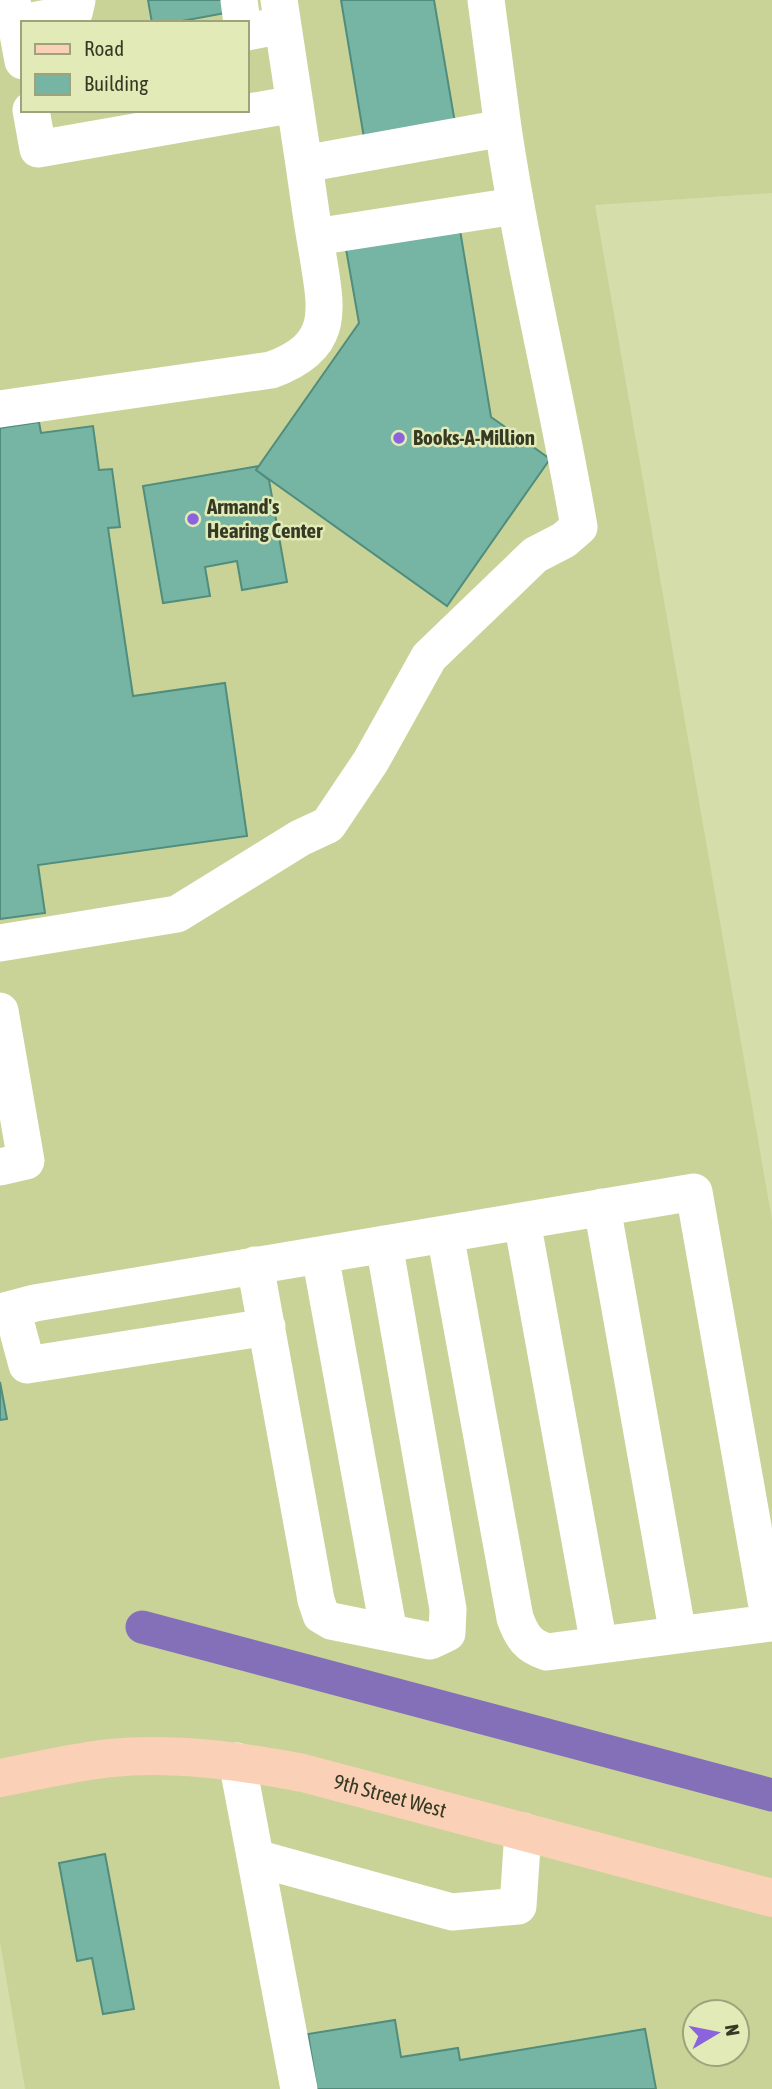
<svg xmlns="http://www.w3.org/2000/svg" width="772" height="2089" font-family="'Asap Condensed',sans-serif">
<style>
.built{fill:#c9d397;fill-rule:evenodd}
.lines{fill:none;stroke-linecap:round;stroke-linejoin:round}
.canal{stroke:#8470b9;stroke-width:33}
.building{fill:#76b4a3;stroke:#508d7d;stroke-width:2}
.minor{stroke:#fff;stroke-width:37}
.major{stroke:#fad1b6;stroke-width:38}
.poi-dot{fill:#8a63dd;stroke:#e2ebb7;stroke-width:2.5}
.labels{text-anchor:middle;stroke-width:5;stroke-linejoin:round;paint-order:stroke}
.poi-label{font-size:21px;font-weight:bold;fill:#363924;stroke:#e2ebb7;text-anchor:start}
.street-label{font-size:21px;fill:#363924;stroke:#e2ebb7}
</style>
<rect width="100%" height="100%" fill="#d5deaa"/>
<path class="built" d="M0 0H772V193L595 205 772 1220V1880L308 1757 0 1761ZM23 23H247V110H23Z
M147 1773 234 1777 297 1789 772 1915V2089H25L0 1942V1795L111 1775ZM695 2012H737V2054H695Z"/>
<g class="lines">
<path class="canal" d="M142 1627 772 1795"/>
</g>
<path class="building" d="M148 0H229L231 12 171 23H152Z
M341 0H434L455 123 364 138Z
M460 230 491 417 550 459 447 606 256 470 359 323 346 249Z
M39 422 41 433 93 426 99 470 112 469 120 527 108 528 133 696 225 683 247 836 38 865 45 913 0 919V428Z
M259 466 256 470 269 480 287 582 242 590 237 561 205 567 210 596 163 603 143 486Z
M0 1382 7 1419 0 1420Z
M105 1854 134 2009 103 2014 92 1958 77 1961 59 1863Z
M395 2020 401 2057 458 2048 460 2060 645 2029 656 2089H317L308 2034Z"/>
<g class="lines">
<path class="minor" d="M239 0 242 23
M279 0 304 164 503 128 486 0
M12 1 23 61
M16 24 74 13 77 0
M247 32 282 25
M31 110 38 149 295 104
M315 237 515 206
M0 409 271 370C338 346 326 308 317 250 312 222 308 193 304 164
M0 943 177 914 300 838 328 825 371 761 429 657 535 555 564 540 579 527C556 393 523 262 503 128
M0 1011 26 1161 0 1167
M602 1207 678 1635
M522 1221 599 1645
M320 1255 389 1633
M255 1265 316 1600 321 1615 331 1621 430 1641 447 1633 448 1609 384 1244
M12 1309 27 1365 267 1327
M0 1312 35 1303 694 1192 770 1623 547 1652C528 1646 522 1637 515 1618L445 1234
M237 1761 299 2089
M256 1858 452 1912 518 1906 523 1831"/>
<path class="major" id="s1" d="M0 1778C37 1771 74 1762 111 1758 175 1752 240 1761 303 1773L772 1898"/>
</g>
<g class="poi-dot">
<circle cx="399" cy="438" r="7"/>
<circle cx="193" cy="519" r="7"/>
</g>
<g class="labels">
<g class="poi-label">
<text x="413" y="445">Books-A-Million</text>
<text x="207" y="514">Armand's<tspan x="207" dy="24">Hearing Center</tspan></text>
</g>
<g class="street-label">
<text dy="7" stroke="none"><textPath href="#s1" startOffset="396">9th Street West</textPath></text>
</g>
</g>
<rect x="21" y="21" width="228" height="91" fill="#e2ebb7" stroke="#9da47c" stroke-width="2"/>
<rect x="35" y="44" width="35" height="10" fill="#fad1b6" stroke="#9da47c" stroke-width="2"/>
<text x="84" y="56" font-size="21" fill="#363924">Road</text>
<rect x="35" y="74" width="35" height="21" fill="#76b4a3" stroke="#9da47c" stroke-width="2"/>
<text x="84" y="91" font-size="21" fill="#363924">Building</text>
<g transform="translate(716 2033) rotate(80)"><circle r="33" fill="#e2ebb7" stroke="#9da47c" stroke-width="2"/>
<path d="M0-5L12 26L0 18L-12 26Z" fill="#8a63dd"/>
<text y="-10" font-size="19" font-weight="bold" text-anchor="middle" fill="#363924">N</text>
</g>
</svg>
